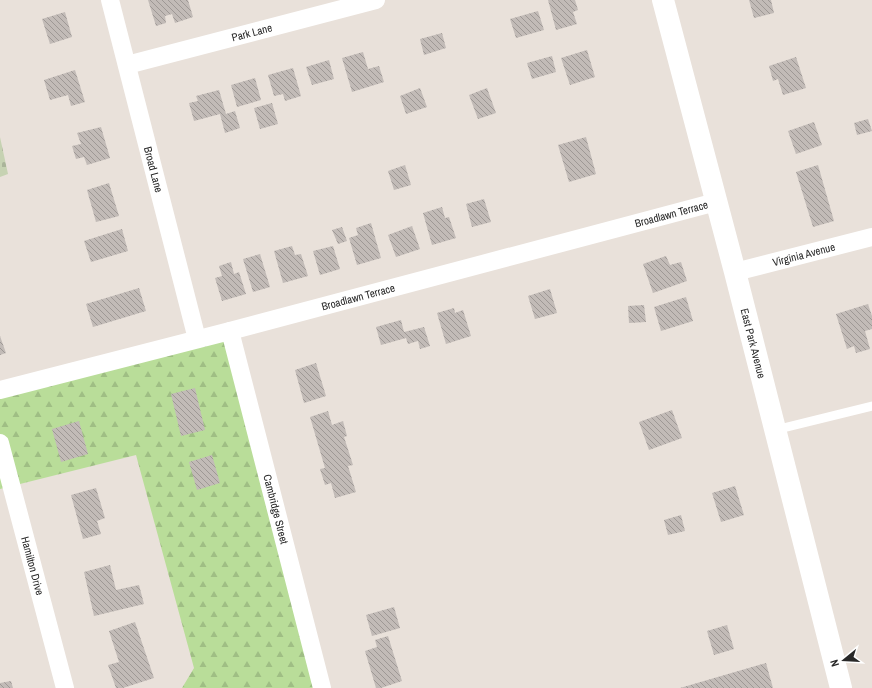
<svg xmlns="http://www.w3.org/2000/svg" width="872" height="688" font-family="'Archivo Narrow',sans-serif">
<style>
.forest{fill:url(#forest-firs)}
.cemetery{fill:url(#cemetery-stones)}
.building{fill:url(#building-back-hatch)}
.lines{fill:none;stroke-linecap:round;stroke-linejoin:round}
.lane{stroke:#fff;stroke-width:9}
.street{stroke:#fff;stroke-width:18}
.secondary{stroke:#fff;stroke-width:22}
.labels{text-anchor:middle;stroke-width:3;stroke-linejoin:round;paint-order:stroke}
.street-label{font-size:11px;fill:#282828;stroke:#fff}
</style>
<defs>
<pattern id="forest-firs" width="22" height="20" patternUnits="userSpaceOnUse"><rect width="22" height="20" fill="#b9dd99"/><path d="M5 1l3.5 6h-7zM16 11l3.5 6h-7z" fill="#9fbe84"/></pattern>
<pattern id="cemetery-stones" width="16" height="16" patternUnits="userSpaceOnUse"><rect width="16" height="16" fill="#c6d2b2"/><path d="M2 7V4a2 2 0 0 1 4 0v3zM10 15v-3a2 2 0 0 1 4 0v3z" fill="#aab499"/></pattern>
<pattern id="building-back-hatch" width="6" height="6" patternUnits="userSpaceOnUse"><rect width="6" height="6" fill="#c2bbb7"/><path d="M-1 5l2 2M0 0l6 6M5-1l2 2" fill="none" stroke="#9e9895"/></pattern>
</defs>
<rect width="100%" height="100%" fill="#e9e1da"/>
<path class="forest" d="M226 326 320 688H182L194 668 136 455 0 489V387Z"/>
<path class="cemetery" d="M0 137 8 174 0 177Z"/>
<path class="building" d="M148 0H188L193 17 175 23 172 14 165 16 166 23 156 26Z
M548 0H575L578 10 573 12 577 24 556 30Z
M749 0H771L774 13 754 18Z
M538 11 544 30 516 38 510 19Z
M65 12 72 37 50 44 42 19Z
M442 33 446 48 424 55 420 39Z
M587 50 595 77 570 85 561 58Z
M363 52 368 69 379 66 384 82 352 92 342 58Z
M552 56 556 72 532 79 527 63Z
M796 57 806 88 783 95 778 79 773 81 769 66Z
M329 60 334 79 312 85 306 67Z
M293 68 301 96 285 101 283 94 274 96 268 75Z
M75 70 85 102 71 106 68 95 50 100 44 80Z
M255 78 261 100 237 107 231 85Z
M420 88 427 107 406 114 400 96Z
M487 88 496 113 478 119 469 95Z
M219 90 226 114 235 111 240 128 225 133 220 114 194 121 189 103 198 101 196 96Z
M272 103 278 124 260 129 254 108Z
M868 119 872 131 857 135 854 123Z
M814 122 822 145 796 154 788 131Z
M101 127 110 158 87 165 84 157 76 159 72 146 81 144 77 133Z
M586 137 596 174 569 182 558 145Z
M405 165 411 185 394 190 388 171Z
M818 165 834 221 813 227 796 172Z
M109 183 119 216 96 222 87 190Z
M484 199 491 222 472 227 466 204Z
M442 207 445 218 449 217 456 238 432 245 423 213Z
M371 223 381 258 357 265 349 238 358 235 356 228Z
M412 226 420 249 396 257 388 235Z
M342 227 347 241 338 244 332 230Z
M122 229 128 251 91 262 84 241Z
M292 246 295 255 301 254 308 276 283 283 274 251Z
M333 246 340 269 320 275 313 251Z
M260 254 270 287 253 292 243 259Z
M666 256 670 265 681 262 687 281 653 293 643 264Z
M231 262 234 274 239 272 246 294 222 301 215 278 222 276 219 266Z
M139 288 146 311 93 327 86 304Z
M550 289 557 313 535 319 528 296Z
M686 297 693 321 661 331 654 307Z
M868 304 872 316V329L865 331 870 349 856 353 854 346 847 349 836 314Z
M644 305 646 322 629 323 628 306Z
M454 308 455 313 463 310 471 336 446 344 437 313Z
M401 320 404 332 424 327 430 346 420 349 418 341 408 344 406 338 381 345 376 327Z
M0 336 6 353 0 355Z
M316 363 326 396 304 403 295 370Z
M195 388 205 430 181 436 171 394Z
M672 410 682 438 649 450 639 422Z
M328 411 332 425 343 421 347 436 344 437 353 465 348 466 356 492 335 498 331 483 325 485 320 469 325 468 310 417Z
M79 421 88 454 61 462 52 429Z
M212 455 220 483 197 490 189 462Z
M735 486 744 515 721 522 712 493Z
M96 488 105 518 97 521 101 534 83 539 71 495Z
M681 515 685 531 668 535 664 520Z
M110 565 116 590 139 585 144 604 94 616 84 572Z
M394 607 400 628 372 636 366 615Z
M135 622 154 678 123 688H116L108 665 119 662 109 631Z
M727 625 734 649 714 655 707 631Z
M388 636 402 681 381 688H376L365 651 377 647 375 640Z
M766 663 773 688H680Z
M11 681 13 688H0V683Z"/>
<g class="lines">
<path class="lane" d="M775 430 872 406"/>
<g class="street">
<path id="s1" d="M110 0 197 339"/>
<path id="s2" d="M127 65 376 0"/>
<path id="s3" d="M735 272 872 237"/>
<path id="s4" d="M230 331 322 688"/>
<path id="s5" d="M0 390 230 331 716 202"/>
<path id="s6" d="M0 443 65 688"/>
</g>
<path class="secondary" id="s7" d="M663 0 735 272 841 688"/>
</g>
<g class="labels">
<g class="street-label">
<text dy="4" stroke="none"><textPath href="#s2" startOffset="129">Park Lane</textPath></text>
<text dy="4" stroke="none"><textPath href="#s1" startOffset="175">Broad Lane</textPath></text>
<text dy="4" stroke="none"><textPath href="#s5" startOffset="694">Broadlawn Terrace</textPath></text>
<text dy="4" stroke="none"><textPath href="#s3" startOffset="71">Virginia Avenue</textPath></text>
<text dy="4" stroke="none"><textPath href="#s5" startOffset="370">Broadlawn Terrace</textPath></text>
<text dy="4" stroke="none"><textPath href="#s7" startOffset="355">East Park Avenue</textPath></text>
<text dy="4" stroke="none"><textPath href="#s4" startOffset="184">Cambridge Street</textPath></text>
<text dy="4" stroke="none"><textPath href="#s6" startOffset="127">Hamilton Drive</textPath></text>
</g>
</g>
<g transform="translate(844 660) rotate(252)" stroke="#ffffff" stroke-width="3" paint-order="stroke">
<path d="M0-3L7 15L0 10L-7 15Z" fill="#282828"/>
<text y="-6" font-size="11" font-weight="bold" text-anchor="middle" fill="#282828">N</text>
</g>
</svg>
